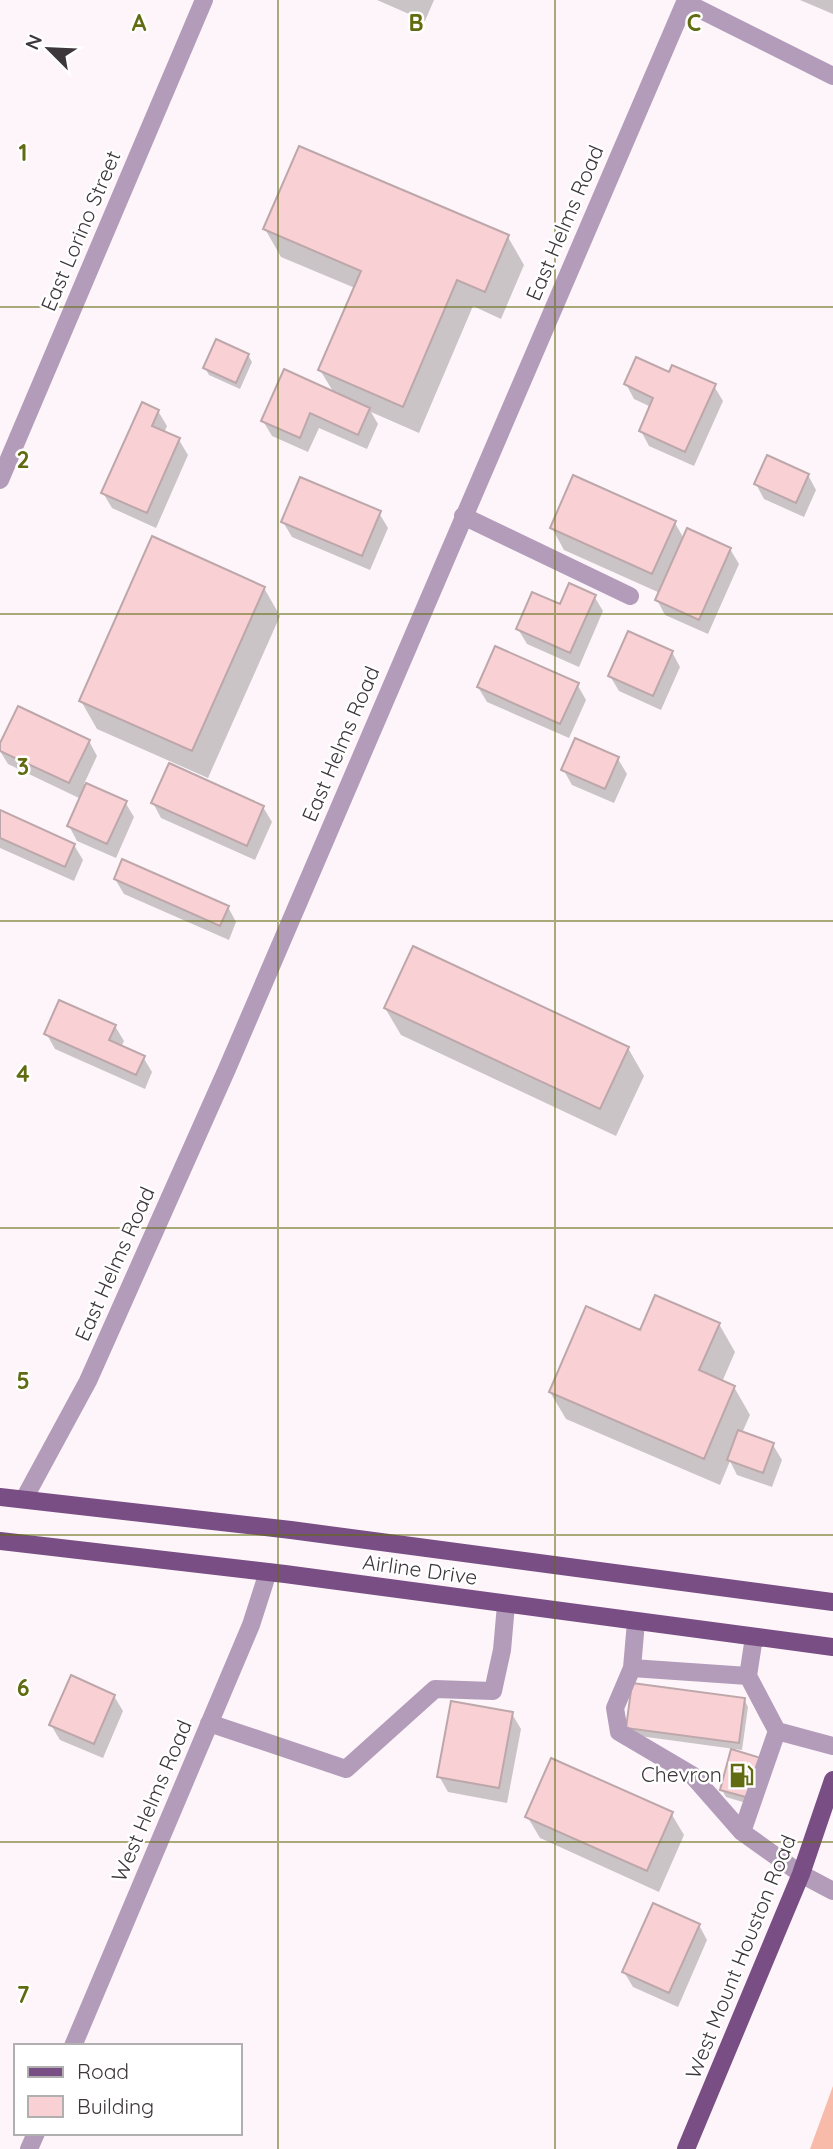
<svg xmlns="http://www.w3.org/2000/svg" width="833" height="2149" font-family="Quicksand,sans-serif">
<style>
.green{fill:#f8bba9}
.shadow{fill:#0003}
.building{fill:#f9d1d5;stroke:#bda7aa;stroke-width:2}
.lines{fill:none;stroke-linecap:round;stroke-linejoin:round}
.minor{stroke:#b39bba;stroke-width:18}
.major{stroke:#794e85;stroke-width:18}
.grid{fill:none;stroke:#626b11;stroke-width:2;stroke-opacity:0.55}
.labels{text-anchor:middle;stroke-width:5;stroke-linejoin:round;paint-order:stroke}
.street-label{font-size:21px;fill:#3d363a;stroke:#fff}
.poi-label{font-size:21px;fill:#3d363a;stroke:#fff;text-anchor:end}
.grid-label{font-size:23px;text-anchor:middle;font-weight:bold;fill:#626b11;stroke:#fff;stroke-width:5;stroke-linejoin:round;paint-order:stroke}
</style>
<rect width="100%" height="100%" fill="#fdf5f9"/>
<path class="green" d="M833 2086V2149H810Z"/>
<path class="shadow" d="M377 0H434L425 21Z
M800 0H833V14Z
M265 229 508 237 524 265 501 319 473 306 419 433 371 412 378 424 367 449 319 428 308 452 272 436 263 421 334 393 320 370 355 288 281 257Z
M248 355 252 362 240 389 209 375 205 368Z
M670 374 714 386 723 401 694 466 649 446 641 431 651 407 634 399 626 384Z
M158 411 167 426 164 433 179 440 188 455 156 528 112 508 103 493Z
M808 475 816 490 804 517 764 499 756 484Z
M379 513 388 528 370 570 292 537 283 522Z
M675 523 684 539 730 549 739 564 708 634 665 615 657 600 660 593 564 550 552 528Z
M264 588 280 616 208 778 97 729 81 701Z
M594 596 603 611 579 667 527 644 518 629 560 607Z
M672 652 680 667 661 710 619 691 610 676Z
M577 684 586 700 569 738 487 702 478 687Z
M89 741 97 756 84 784 125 802 134 817 116 858 77 841 69 826 81 799 8 764 0 751V747Z
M618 759 627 774 614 803 572 785 563 769Z
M153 803 263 807 272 822 255 860 161 818Z
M0 812 74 845 83 860 74 881 0 848Z
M115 879 228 907 236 922 229 940 124 894Z
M385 1008 628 1048 644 1076 616 1136 401 1035Z
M115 1026 124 1041 121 1047 143 1057 152 1072 145 1089 55 1049 46 1033Z
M719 1324 735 1352 722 1382 734 1387 750 1415 742 1433 773 1445 782 1460 772 1487 737 1475 730 1461 720 1485 566 1419 550 1392 641 1332Z
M114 1696 123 1711 103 1758 60 1740 51 1725Z
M744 1699 748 1707 742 1750 632 1735 628 1728Z
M512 1714 521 1729 507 1803 448 1792 439 1776Z
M767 1768 756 1806 726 1797 722 1790Z
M671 1813 684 1835 659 1892 540 1838 527 1816Z
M699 1925 707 1940 678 2007 633 1987 624 1972Z"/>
<path class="building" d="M299 146 509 235 485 292 457 280 403 407 318 370 361 271 263 229Z
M216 339 249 354 236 383 203 368Z
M636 357 669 372 672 365 716 384 685 452 639 431 653 398 624 384Z
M284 369 370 408 358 435 310 413 300 438 261 421Z
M142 402 159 410 152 426 180 438 147 513 101 493Z
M767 455 809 474 796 503 754 484Z
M573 475 676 521 652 574 550 528Z
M300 477 381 511 362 556 281 522Z
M687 528 731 548 699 620 655 600Z
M152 536 265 587 192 751 79 701Z
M569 583 596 595 570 653 516 629 532 592 560 604Z
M628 631 673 651 653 696 608 676Z
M495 646 579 683 560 724 477 687Z
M18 706 90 740 69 783 0 751V743Z
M575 738 619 757 605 789 561 770Z
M169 763 264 806 247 846 151 803Z
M86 783 127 801 107 844 67 826Z
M0 810 75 844 65 867 0 838Z
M122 859 229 906 220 926 114 879Z
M413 946 629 1047 600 1109 384 1008Z
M59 1000 116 1025 109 1040 145 1056 136 1075 44 1034Z
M655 1295 720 1323 699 1370 735 1386 704 1459 549 1392 586 1306 640 1330Z
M738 1430 774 1443 763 1473 727 1460Z
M71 1675 115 1695 94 1744 49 1725Z
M632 1683 745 1698 739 1743 626 1728Z
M451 1701 513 1712 499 1788 437 1777Z
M731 1749 764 1759 753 1799 720 1790Z
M551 1758 673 1812 647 1871 525 1817Z
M653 1903 700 1924 669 1993 622 1972Z"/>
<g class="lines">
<path class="minor" d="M685 2 833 76
M0 480 204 0
M463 516 630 596
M24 1499 88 1381 227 1069 686 0
M636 1622 632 1668 615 1708 619 1732 692 1775 742 1832 801 1874 833 1891
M754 1637 748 1676 777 1731
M632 1668 748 1676
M209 1723 346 1769 435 1689 493 1691 502 1650 506 1605
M742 1832 777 1731 833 1746
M73 2046 251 1625 268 1572
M29 2149 36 2133"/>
<path class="major" d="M0 1497 291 1530 833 1602
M0 1541 285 1574 833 1647
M686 2149 801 1874 833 1780"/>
</g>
<path class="grid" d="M278 0V2149M555 0V2149M0 307H833M0 614H833M0 921H833M0 1228H833M0 1535H833M0 1842H833"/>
<defs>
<symbol id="fuel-bare" viewBox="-9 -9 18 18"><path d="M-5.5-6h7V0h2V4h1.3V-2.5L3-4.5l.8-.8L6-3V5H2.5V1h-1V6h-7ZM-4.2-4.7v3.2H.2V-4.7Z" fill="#626b11" stroke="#fff" stroke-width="2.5" paint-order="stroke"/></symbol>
</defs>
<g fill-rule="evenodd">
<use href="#fuel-bare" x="724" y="1758" width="35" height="35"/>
</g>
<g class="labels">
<g class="street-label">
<text transform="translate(565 223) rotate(-67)" y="7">East Helms Road</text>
<text transform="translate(81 231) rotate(-67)" y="7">East Lorino Street</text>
<text transform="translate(341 744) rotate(-67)" y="7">East Helms Road</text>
<text transform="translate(115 1264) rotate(-66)" y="7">East Helms Road</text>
<text transform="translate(420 1570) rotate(8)" y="7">Airline Drive</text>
<text transform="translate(152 1801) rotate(-67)" y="7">West Helms Road</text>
<text transform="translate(741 1957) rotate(-68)" y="7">West Mount Houston Road</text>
</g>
<g class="poi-label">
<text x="722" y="1782">Chevron</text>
</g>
</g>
<g class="grid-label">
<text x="139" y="31">A</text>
<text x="416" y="31">B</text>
<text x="694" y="31">C</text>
<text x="23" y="161">1</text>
<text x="23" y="468">2</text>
<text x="23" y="775">3</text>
<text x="23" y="1082">4</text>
<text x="23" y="1389">5</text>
<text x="23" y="1696">6</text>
<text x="23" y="2003">7</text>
</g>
<rect x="14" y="2044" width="228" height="91" fill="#ffffff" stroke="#b1afb0" stroke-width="2"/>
<rect x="28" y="2067" width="35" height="10" fill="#794e85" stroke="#b1afb0" stroke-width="2"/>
<text x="77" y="2079" font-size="21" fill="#3d363a">Road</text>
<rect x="28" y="2096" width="35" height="21" fill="#f9d1d5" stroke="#b1afb0" stroke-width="2"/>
<text x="77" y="2114" font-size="21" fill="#3d363a">Building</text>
<g transform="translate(49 49) rotate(294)" stroke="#ffffff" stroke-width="5" paint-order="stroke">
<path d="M0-5L12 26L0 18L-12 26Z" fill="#3d363a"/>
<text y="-10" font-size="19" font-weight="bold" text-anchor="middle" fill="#3d363a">N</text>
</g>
</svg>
